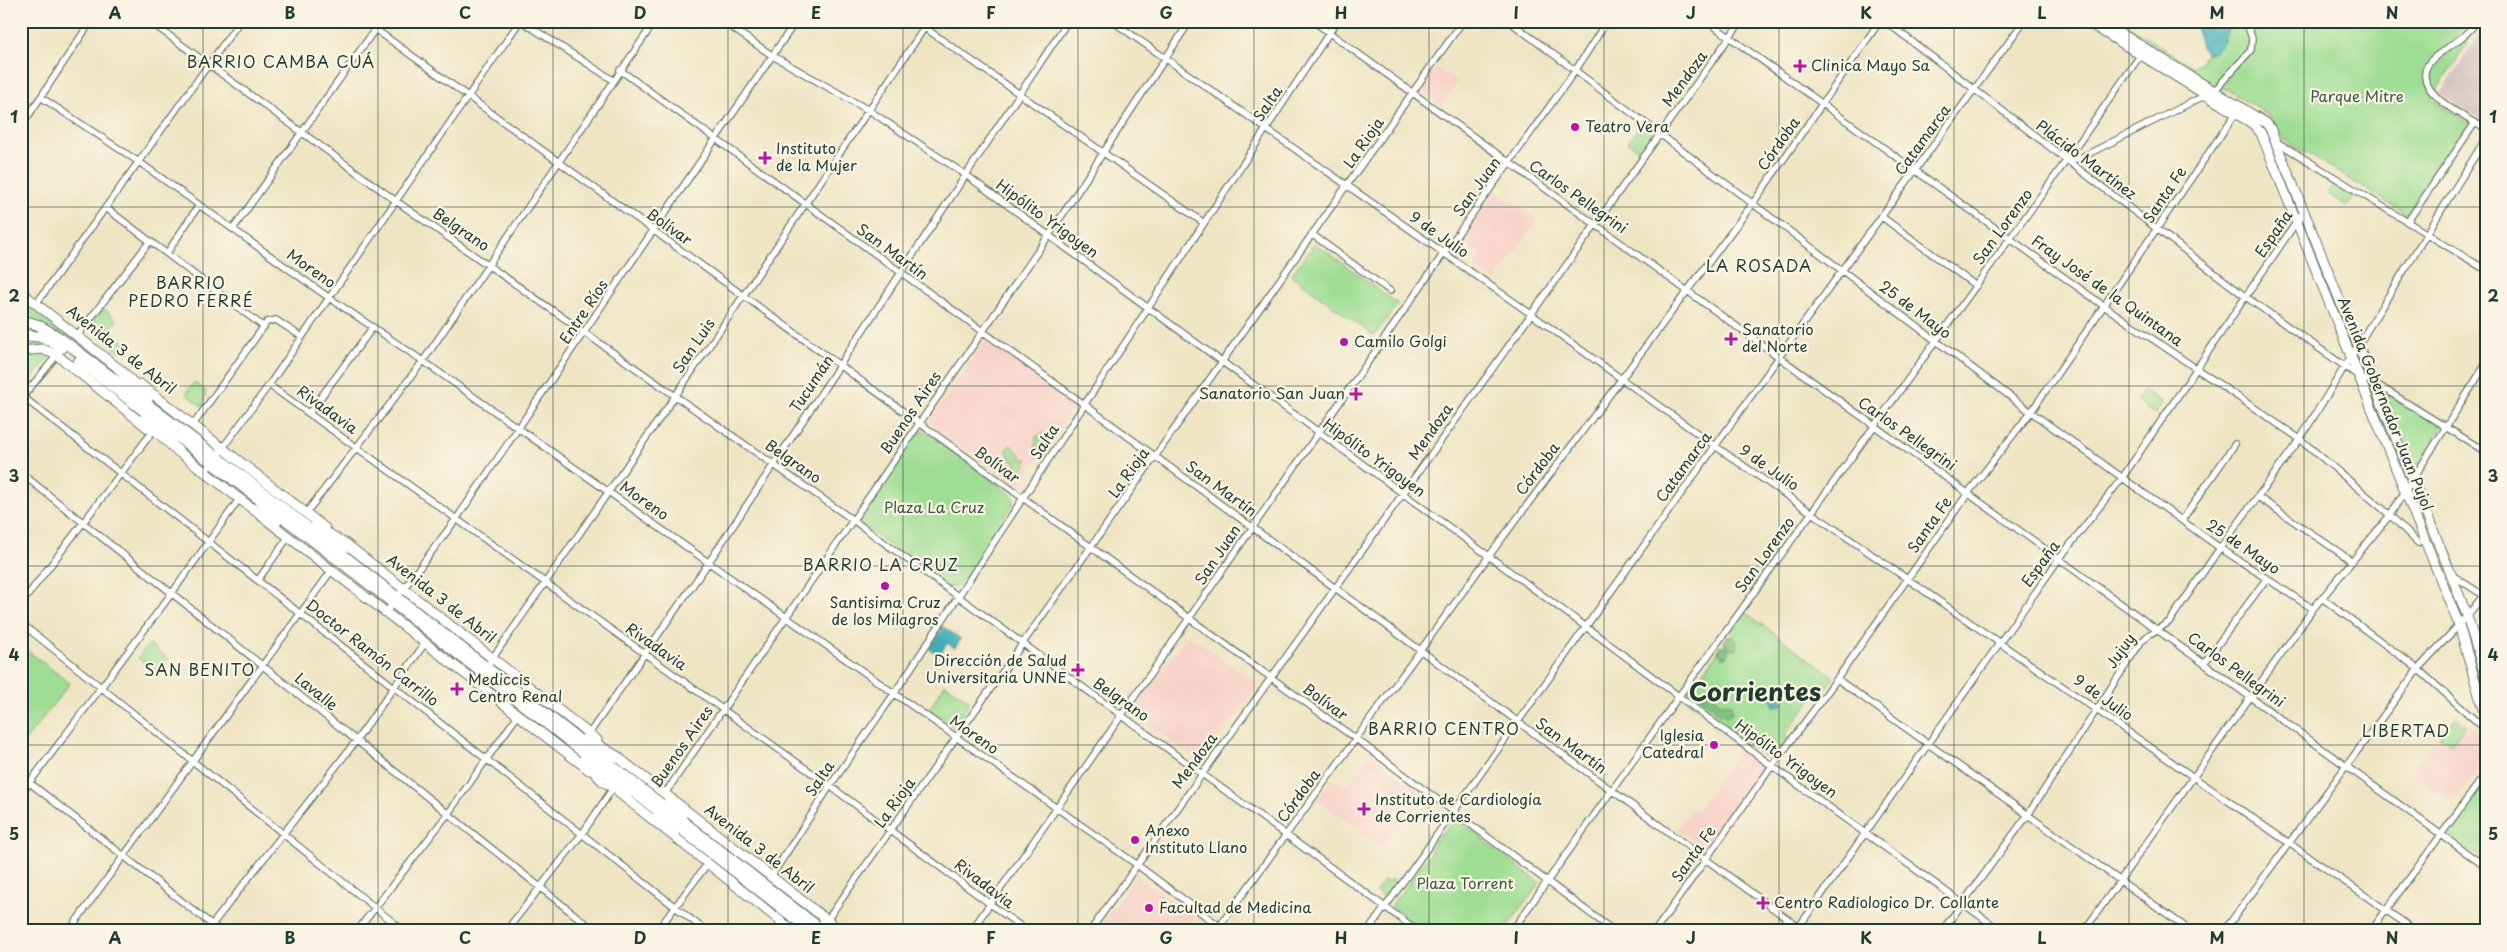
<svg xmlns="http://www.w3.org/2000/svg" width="2507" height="952" font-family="'Playpen Sans',sans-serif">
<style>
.built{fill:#f7d1c7}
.industrial{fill:#d2bfc0}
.green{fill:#9edd93;stroke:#5e8d64}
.forest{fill:#7ebc7d;stroke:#4e7c58}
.water{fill:#3daeb7;stroke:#2e7676}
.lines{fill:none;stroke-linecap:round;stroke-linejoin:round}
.street-casing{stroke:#687867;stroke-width:8}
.secondary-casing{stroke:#687867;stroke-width:11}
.primary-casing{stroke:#687867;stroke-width:11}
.highway-casing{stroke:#687867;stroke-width:12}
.street{stroke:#fff;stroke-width:5.5}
.secondary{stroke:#fff;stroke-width:9}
.primary{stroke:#fff;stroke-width:9}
.highway{stroke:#fff;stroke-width:10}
.grid{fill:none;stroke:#1f3d34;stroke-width:1;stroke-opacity:0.55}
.poi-dot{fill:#b5179e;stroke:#fcf5e5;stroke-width:2}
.labels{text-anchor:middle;stroke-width:4.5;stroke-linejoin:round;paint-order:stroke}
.poi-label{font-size:15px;fill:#1f3d34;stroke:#fcf5e5;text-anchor:start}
.street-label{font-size:15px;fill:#1f3d34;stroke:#fcf5e5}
.park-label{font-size:15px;fill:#385d47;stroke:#fcf5e5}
.neighbourhood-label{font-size:16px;letter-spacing:1px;fill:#1f3d34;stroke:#fcf5e5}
.town-label{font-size:25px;font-weight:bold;fill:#1f3d34;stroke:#fcf5e5}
.neatline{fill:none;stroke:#1f3d34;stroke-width:2}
.grid-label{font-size:16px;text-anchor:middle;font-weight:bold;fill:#1f3d34}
</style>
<rect width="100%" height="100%" fill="#fcf5e5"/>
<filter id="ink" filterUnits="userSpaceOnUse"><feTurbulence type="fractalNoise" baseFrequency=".02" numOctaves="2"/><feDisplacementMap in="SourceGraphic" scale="10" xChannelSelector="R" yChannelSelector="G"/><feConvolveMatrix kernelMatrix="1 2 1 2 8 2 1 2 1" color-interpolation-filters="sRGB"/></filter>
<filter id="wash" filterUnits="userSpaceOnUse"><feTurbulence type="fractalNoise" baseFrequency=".0096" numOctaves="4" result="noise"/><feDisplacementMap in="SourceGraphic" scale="20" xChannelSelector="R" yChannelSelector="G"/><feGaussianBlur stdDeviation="1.12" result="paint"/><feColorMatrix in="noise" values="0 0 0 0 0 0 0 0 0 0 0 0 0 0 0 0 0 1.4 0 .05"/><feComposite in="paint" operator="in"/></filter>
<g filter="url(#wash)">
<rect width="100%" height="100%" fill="#efe5c5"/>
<path class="built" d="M1436 68 1457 81 1442 105 1423 91 1422 87Z
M1496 191 1538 220 1496 281 1475 267 1483 255 1462 241Z
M988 342 1071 401 1072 407 1021 484 1015 485 978 459V456L970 450 968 451 931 425 930 420 983 343Z
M1190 636 1256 682V687L1204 759 1200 761 1134 715 1133 711 1186 637Z
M2456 713 2480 734 2486 750V759L2453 803 2411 773Z
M1740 748 1763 765 1705 846 1701 843 1699 845 1677 829 1692 808 1697 811Z
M1370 754 1422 794 1383 847 1317 800 1332 779 1346 788Z
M1136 876 1194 916 1184 931H1098Z"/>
<path class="industrial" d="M2486 25V123L2440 94Z"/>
<path class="green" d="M2109 21H2119L2192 66 2200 63 2206 53H2211L2228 30V21H2468L2457 36 2468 43 2431 99 2470 124 2407 214 2285 140 2268 115 2228 90 2209 83Z
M1641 124 1653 134 1641 152 1628 142Z
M2334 184 2353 196 2347 206 2328 194Z
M1315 243 1398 304 1374 336 1291 275Z
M21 296 128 381 150 402 21 319Z
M103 308 117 320 110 330 126 343 119 352 88 326Z
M21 338C57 338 88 372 113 395L57 353 21 349Z
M36 350 50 356 21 392V353Z
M194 382 206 391 203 407 186 394Z
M2143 390 2163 403 2155 414 2136 401Z
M2385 391 2442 426 2414 470Z
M925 431 1013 496V505L1005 516 1007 518 998 527 960 586 948 587 860 524 858 514 916 432Z
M1045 432 1050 438 1037 456 1035 450 1036 437Z
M1010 445 1021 455 1019 459H1027L1026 465 1021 470 1015 469 1016 462 1009 458 1007 449Z
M1743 611 1834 677 1820 697H1813L1786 734 1787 740 1772 756H1764L1689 701 1687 689 1694 680H1698L1732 634 1729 631Z
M149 644 168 659 158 672 138 658Z
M21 646 70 683 21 746Z
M945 684 970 701 954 727 929 709Z
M2455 717 2465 725 2451 744 2440 737Z
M2486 778V862L2446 833Z
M1455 820 1474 831 1495 850 1503 851 1513 863 1540 883 1504 931H1425L1391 906 1431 853C1432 842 1439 835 1447 827L1449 828Z
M1391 879 1396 882 1385 898 1376 892 1385 880 1389 883Z"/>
<path class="forest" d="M1727 636 1736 639 1738 647 1736 649 1728 648V655L1723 658 1717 651 1720 645 1727 647 1724 642Z
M1706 692 1712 694 1718 702 1730 704 1733 711 1729 716 1720 714 1701 699V695Z"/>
<path class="water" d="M2194 21H2228C2228 35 2222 52 2206 53L2201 47Z
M943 627 961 639 955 648 947 643 939 656 929 649Z
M1777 693 1784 704 1774 707 1770 695Z"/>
</g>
<g filter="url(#ink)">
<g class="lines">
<defs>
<path id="street" d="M149 21 396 201 853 520 1418 931
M364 21 1356 739 1614 931
M521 21 613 80
M722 21 773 56 870 111 966 175 1586 627 1772 766 2001 931
M915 21 1204 223
M1112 21 1531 314 1715 446 2416 931
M1313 21 2486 867
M1509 21 2031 412 2220 548 2313 609
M1707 21 2104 306 2300 439 2390 515 2418 543
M1885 21 2246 297 2360 377 2373 382 2486 452
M2477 21C2467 36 2451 45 2436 56 2399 85 2464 117 2486 129
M620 70 1085 405 1804 931
M42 98 139 162 328 297 423 361 1136 864 1226 931
M21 127 91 21
M2277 142 2486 270
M2066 161 2080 158 2214 91 2251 50 2252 38 2246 21
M106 208 264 327
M1882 217 1976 286
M2408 221 2475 123
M233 229 381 21
M1313 235 1390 291
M167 253 199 205
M36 304 240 21
M77 336 150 241
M269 385 830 786 1027 931
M23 397 706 931
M21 399 57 355
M309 413 373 327
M193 425 267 322 276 320 302 337
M205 472 269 385 520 21
M21 473 595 931
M2258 497 2352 561
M306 513 423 361 655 21
M2182 520 2235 444
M2452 575 2486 597
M258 580 289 536
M2322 598 2418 669 2486 730
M21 604 153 431
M386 612 457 518 796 21
M21 623 404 931
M2204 663 2267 578
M485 669 676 395 929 21
M1837 679 2191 931
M588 735 709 562 1068 21
M21 776 220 931
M21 794 172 593 240 498
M664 795 1049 235 1190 21
M770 878 830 786 894 694 1337 21
M21 927 26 931
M815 927 827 920 1463 21
M69 931 332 570
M207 931 356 741 425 643
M357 931 447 815 518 715
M506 931 582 834 613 788
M657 931 708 863
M971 931 1444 253 1575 71 1607 21
M1090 931 1741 21
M1216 931 1489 556 1753 203 1880 21
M1368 931 1779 357 2024 21
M1512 931 1679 696 2066 161 2142 53
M1655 931 1772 766 1837 679 1968 493 2031 412 2236 113
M1796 931 2059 559 2122 478 2304 211
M1942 931 2027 816 2141 642 2150 634 2169 622 2220 548 2300 439 2486 138
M2084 931 2313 609 2390 515 2486 364
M2224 931 2418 669 2467 616 2486 592
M2371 931 2486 773"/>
<path id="secondary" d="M21 292 123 372
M21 351 42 349 57 355 148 428
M140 384 325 528
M174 448 589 770
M345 543 597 740
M615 755 841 931
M619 793 793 931"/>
<path id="primary" d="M2086 21 2253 124 2261 133 2459 625 2486 719
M2101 21 2266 123 2270 128 2451 574 2467 616 2486 679"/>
<path id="highway" d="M21 320 38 325 60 338 255 486 823 931
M21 335 43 337 62 348
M79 361 341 562 811 931
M119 369 148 398
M144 419 179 452
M255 509 278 520
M316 526 349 547
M586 738 619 758
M584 760 603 781 627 794
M669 798 682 814
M653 819 674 831"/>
</defs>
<use href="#street" class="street-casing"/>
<use href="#secondary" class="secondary-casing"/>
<use href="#primary" class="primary-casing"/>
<use href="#highway" class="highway-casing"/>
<use href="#street" class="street"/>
<use href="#secondary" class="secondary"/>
<use href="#primary" class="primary"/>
<use href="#highway" class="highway"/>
</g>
</g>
<path class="grid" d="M203 21V931M378 21V931M553 21V931M728 21V931M903 21V931M1078 21V931M1254 21V931M1429 21V931M1604 21V931M1779 21V931M1954 21V931M2129 21V931M2304 21V931M21 207H2486M21 386H2486M21 566H2486M21 745H2486"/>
<g class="poi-dot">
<path d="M1797.5 58.5h5v5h5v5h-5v5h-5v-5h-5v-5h5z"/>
<circle cx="1575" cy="127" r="5"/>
<path d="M762.5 150.5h5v5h5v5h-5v5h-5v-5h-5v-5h5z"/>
<path d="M1728.5 331.5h5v5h5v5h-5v5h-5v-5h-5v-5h5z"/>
<circle cx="1344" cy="342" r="5"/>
<path d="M1353.5 386.5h5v5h5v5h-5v5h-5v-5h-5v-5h5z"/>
<circle cx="885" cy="586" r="5"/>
<path d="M1075.5 662.5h5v5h5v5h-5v5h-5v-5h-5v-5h5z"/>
<path d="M454.5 681.5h5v5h5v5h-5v5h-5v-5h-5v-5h5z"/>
<circle cx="1714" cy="745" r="5"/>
<path d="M1361.5 801.5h5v5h5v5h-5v5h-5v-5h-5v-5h5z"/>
<circle cx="1135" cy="840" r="5"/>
<path d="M1760.5 895.5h5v5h5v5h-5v5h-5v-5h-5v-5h5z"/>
<circle cx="1149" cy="908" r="5"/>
</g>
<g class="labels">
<g class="poi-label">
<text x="1811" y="71">Clinica Mayo Sa</text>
<text x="1585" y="132">Teatro Vera</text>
<text x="776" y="154">Instituto<tspan x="776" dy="17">de la Mujer</tspan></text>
<text x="1742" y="335">Sanatorio<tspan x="1742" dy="17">del Norte</tspan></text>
<text x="1354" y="347">Camilo Golgi</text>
<text x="1345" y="399" text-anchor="end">Sanatorio San Juan</text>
<text x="885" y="608" text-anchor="middle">Santisima Cruz<tspan x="885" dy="17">de los Milagros</tspan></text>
<text x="1067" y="666" text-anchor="end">Dirección de Salud<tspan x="1067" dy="17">Universitaria UNNE</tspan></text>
<text x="468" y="685">Mediccis<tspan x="468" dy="17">Centro Renal</tspan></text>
<text x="1704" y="741" text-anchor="end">Iglesia<tspan x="1704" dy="17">Catedral</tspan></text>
<text x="1375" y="805">Instituto de Cardiología<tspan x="1375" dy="17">de Corrientes</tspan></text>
<text x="1145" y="836">Anexo<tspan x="1145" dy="17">Instituto Llano</tspan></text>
<text x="1774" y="908">Centro Radiologico Dr. Collante</text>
<text x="1159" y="913">Facultad de Medicina</text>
</g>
<g class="street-label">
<text transform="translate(1685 79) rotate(-54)" y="5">Mendoza</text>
<text transform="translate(1268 104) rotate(-56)" y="5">Salta</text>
<text transform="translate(1923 140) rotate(-54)" y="5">Catamarca</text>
<text transform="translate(1364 143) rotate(-55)" y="5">La Rioja</text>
<text transform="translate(1779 144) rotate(-55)" y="5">Córdoba</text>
<text transform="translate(2086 160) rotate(37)" y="5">Plácido Martínez</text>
<text transform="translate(1477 187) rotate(-54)" y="5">San Juan</text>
<text transform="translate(2165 195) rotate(-56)" y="5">Santa Fe</text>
<text transform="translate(1578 197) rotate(35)" y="5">Carlos Pellegrini</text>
<text transform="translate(1047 219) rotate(36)" y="5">Hipólito Yrigoyen</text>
<text transform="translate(669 227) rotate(35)" y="5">Bolívar</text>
<text transform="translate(2003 227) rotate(-54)" y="5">San Lorenzo</text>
<text transform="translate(461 230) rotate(34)" y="5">Belgrano</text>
<text transform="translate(2274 234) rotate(-56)" y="5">España</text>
<text transform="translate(1439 235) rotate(35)" y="5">9 de Julio</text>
<text transform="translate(892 252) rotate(36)" y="5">San Martín</text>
<text transform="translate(311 269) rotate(35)" y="5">Moreno</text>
<text transform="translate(2107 291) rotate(35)" y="5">Fray José de la Quintana</text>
<text transform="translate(1915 310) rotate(37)" y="5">25 de Mayo</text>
<text transform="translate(584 312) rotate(-56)" y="5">Entre Ríos</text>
<text transform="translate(694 346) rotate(-56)" y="5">San Luis</text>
<text transform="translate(121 350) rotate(38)" y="5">Avenida 3 de Abril</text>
<text transform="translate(812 384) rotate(-56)" y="5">Tucumán</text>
<text transform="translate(2385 404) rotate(68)" y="5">Avenida Gobernador Juan Pujol</text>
<text transform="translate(327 410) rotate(36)" y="5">Rivadavia</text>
<text transform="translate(911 413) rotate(-56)" y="5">Buenos Aires</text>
<text transform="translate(1431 432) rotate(-55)" y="5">Mendoza</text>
<text transform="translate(1907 434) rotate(35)" y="5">Carlos Pellegrini</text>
<text transform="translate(1045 442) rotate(-57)" y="5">Salta</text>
<text transform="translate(1374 458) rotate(36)" y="5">Hipólito Yrigoyen</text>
<text transform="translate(793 462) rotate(35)" y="5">Belgrano</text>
<text transform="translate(997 465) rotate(36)" y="5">Bolívar</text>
<text transform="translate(1684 467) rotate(-54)" y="5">Catamarca</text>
<text transform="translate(1769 468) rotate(35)" y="5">9 de Julio</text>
<text transform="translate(1538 469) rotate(-53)" y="5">Córdoba</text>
<text transform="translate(1129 473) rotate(-54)" y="5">La Rioja</text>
<text transform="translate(1221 489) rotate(36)" y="5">San Martín</text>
<text transform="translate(644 501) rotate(35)" y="5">Moreno</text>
<text transform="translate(1930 525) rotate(-55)" y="5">Santa Fe</text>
<text transform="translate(2243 547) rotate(34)" y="5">25 de Mayo</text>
<text transform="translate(1218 555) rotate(-56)" y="5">San Juan</text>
<text transform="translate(1765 555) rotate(-54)" y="5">San Lorenzo</text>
<text transform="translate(2041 564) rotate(-54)" y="5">España</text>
<text transform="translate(441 599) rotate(38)" y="5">Avenida 3 de Abril</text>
<text transform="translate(656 647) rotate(35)" y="5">Rivadavia</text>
<text transform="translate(2121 651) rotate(-55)" y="5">Jujuy</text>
<text transform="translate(372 653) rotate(38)" y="5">Doctor Ramón Carrillo</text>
<text transform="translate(2236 670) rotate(36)" y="5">Carlos Pellegrini</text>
<text transform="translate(316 692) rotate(39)" y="5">Lavalle</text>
<text transform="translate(2103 698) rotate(35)" y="5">9 de Julio</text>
<text transform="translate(1121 700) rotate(35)" y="5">Belgrano</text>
<text transform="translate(1325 702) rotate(36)" y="5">Bolívar</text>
<text transform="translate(974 735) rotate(35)" y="5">Moreno</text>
<text transform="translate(1571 746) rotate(36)" y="5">San Martín</text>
<text transform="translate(682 747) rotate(-55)" y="5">Buenos Aires</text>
<text transform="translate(1786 759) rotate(36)" y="5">Hipólito Yrigoyen</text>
<text transform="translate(1195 761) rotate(-54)" y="5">Mendoza</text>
<text transform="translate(820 779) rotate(-56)" y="5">Salta</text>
<text transform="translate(1299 796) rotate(-54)" y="5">Córdoba</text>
<text transform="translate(895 803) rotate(-54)" y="5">La Rioja</text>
<text transform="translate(759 849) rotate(38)" y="5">Avenida 3 de Abril</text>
<text transform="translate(1694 854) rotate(-55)" y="5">Santa Fe</text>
<text transform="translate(984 884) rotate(37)" y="5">Rivadavia</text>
</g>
<g class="park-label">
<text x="2357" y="102">Parque Mitre</text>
<text x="934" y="513">Plaza La Cruz</text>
<text x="1465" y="889">Plaza Torrent</text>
</g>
<g class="neighbourhood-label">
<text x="281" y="68">BARRIO CAMBA CUÁ</text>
<text x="1759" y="272">LA ROSADA</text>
<text x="191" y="289">BARRIO<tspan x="191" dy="18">PEDRO FERRÉ</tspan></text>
<text x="881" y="571">BARRIO LA CRUZ</text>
<text x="200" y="676">SAN BENITO</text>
<text x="1444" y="735">BARRIO CENTRO</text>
<text x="2406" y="737">LIBERTAD</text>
</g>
<g class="town-label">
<text x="1755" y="701">Corrientes</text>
</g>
</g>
<rect width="2507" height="952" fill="none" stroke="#fcf5e5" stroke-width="55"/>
<rect x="28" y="28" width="2452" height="896" class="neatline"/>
<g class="grid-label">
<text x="115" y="19">A</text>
<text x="290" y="19">B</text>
<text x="465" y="19">C</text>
<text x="640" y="19">D</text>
<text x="816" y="19">E</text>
<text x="991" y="19">F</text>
<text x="1166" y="19">G</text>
<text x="1341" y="19">H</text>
<text x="1516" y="19">I</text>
<text x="1691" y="19">J</text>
<text x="1866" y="19">K</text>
<text x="2042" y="19">L</text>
<text x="2217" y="19">M</text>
<text x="2392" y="19">N</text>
<text x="14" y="123">1</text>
<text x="2493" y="123">1</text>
<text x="14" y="302">2</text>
<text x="2493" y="302">2</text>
<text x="14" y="482">3</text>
<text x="2493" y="482">3</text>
<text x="14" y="661">4</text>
<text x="2493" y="661">4</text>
<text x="14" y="840">5</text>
<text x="2493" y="840">5</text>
<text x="115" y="944">A</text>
<text x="290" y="944">B</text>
<text x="465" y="944">C</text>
<text x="640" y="944">D</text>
<text x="816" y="944">E</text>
<text x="991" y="944">F</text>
<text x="1166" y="944">G</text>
<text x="1341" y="944">H</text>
<text x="1516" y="944">I</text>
<text x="1691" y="944">J</text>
<text x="1866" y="944">K</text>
<text x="2042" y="944">L</text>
<text x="2217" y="944">M</text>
<text x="2392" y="944">N</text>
</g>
</svg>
